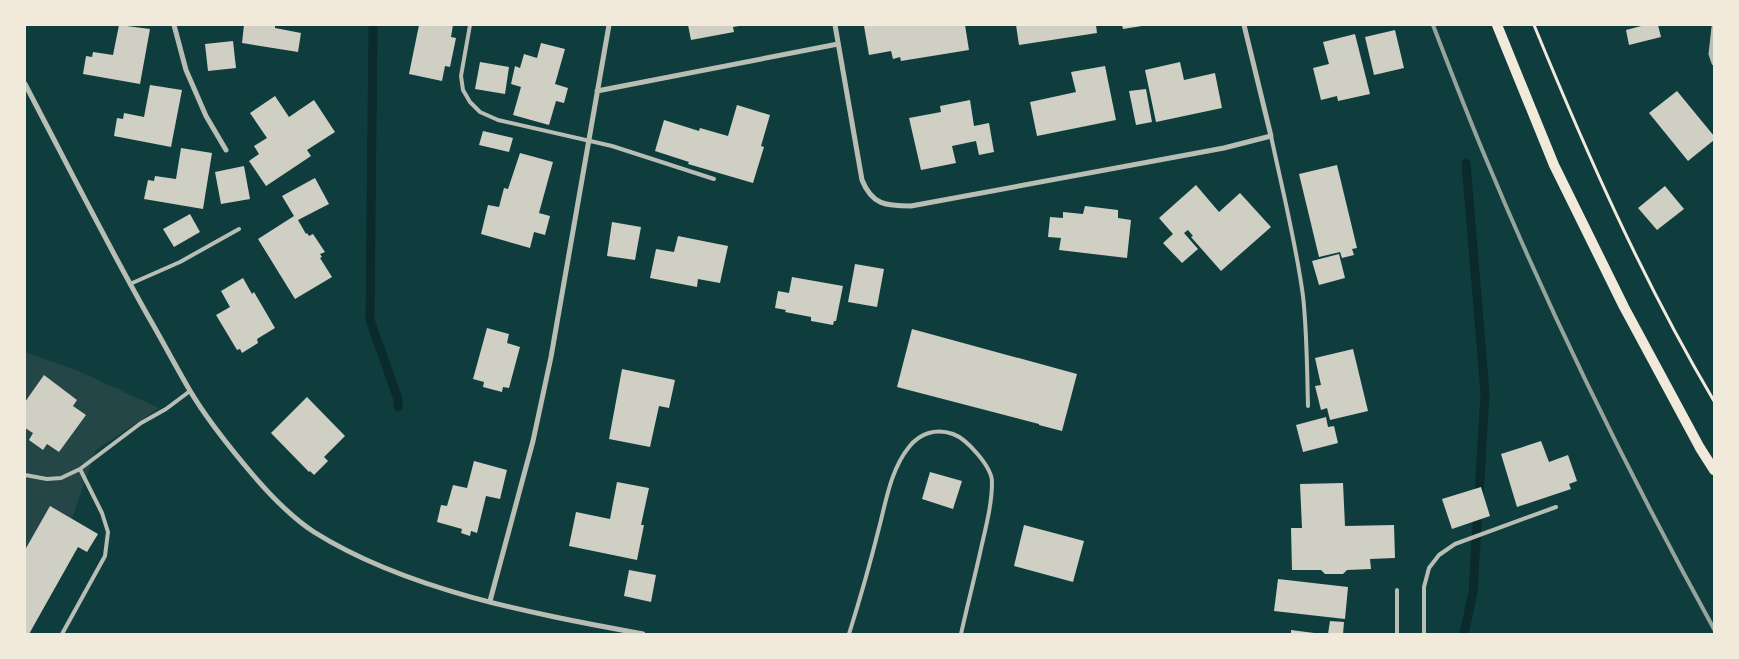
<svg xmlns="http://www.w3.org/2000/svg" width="1739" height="659" font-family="'IBM Plex Sans',sans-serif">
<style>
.green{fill:#244646}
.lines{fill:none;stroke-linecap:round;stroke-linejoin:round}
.stream{stroke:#0a2a2b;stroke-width:9}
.building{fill:#cfcfc3}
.path{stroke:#f1e9da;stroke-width:3}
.service{stroke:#b8beb3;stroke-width:4}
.minor{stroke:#b8beb3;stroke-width:5}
.secondary{stroke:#f1e9da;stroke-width:10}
.rail{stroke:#97a49c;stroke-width:4}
</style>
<rect width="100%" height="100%" fill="#0f3d3e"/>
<path class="green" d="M25 352 76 370 159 408 96 450 31 634H25Z"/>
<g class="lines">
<path class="stream" d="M373 25 370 320 398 399V407
M1466 163 1485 393 1479 497
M1464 634 1473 592 1478 510"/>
</g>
<path class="building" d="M119 25 150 29 140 84 83 74 86 56 92 57 93 52 113 55Z
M244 25H275V28L301 33 298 52 242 43Z
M419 25H453L451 37 456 38 450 67 445 66 442 81 409 74Z
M688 25H739V26L733 27 734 32 691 40Z
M871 25H965L969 50 901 61 900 57 893 59 891 51 869 55 864 26Z
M1016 25H1096L1097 33 1019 45Z
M1122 25H1141L1142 26 1123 29Z
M1645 25H1658L1661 37 1629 45 1626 30Z
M1395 30 1404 68 1374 75 1365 37Z
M1355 34 1370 94 1338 101 1337 96 1321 100 1313 68 1329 64 1323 42Z
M233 41 236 68 208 71 205 44Z
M541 43 565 49 555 84 568 88 564 103 556 101 549 125 513 115 521 87 511 84 515 66 520 68 524 54 537 58Z
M480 62 509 67 505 94 475 89Z
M1180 62 1184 80 1215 73 1222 108 1156 122 1145 70Z
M1105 66 1116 120 1037 136 1030 102 1076 92 1071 72Z
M150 85 182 90 171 147 114 136 117 118 123 119 124 113 144 117Z
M1146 89 1152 122 1136 125 1129 91Z
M1677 91 1714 136V140L1688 161 1649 113Z
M275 96 289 117 314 100 335 132 307 150 311 156 266 186 249 161 259 154 254 146 267 138 250 113Z
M970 100 974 126 989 123 994 152 979 155 976 141 952 146 956 163 921 170 909 118 941 112 940 106Z
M737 105 770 115 761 146 764 147 753 183 688 164 689 162 655 151 664 120 699 131 700 128 728 136Z
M483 131 513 138 509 152 479 145Z
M181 148 212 153 203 209 144 199 148 180 154 181 155 176 176 179Z
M520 153 553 162 539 213 550 216 545 235 534 232 530 248 481 234 488 205 499 207 504 188 508 189Z
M1337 165 1357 248 1352 249 1354 255 1342 258 1340 252 1319 257 1299 174Z
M244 166 250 199 221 204 215 172Z
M315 178 329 204 298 220 306 234 307 233 309 236 313 234 325 252 320 254 322 257 320 258 332 277 295 299 258 239 294 216 282 196Z
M1196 185 1219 212 1240 193 1271 227 1221 271 1191 237 1193 236 1188 230 1184 233 1198 249 1182 263 1163 243 1173 234 1159 218Z
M1665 186 1684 209 1657 230 1638 208Z
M1085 206 1118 210V218L1131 220 1127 258 1059 250 1061 238 1048 237 1050 217 1063 218V212L1083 214Z
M190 214 200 232 174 247 163 229Z
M612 222 641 227 635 260 607 256Z
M678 236 728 246 720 283 698 279 697 287 650 278 656 249 674 252Z
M1339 254 1345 278 1319 285 1312 261Z
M855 264 884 269 877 307 848 302Z
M792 277 843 286 836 321H834L833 325 811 321V317L785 312 786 310 775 308 778 291 789 293Z
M243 278 252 294 254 292 275 328 257 339 258 343 242 353 240 349 237 350 216 315 230 307 221 291Z
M487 328 509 334 507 343 520 347 509 388 503 387 502 392 483 387 484 382 473 379Z
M912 329 1077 374 1062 431 1039 425V424L897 387Z
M1353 349 1368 411 1330 420 1327 408 1321 410 1315 386 1321 385 1315 358Z
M622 369 675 380 669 408 659 406 650 447 609 439Z
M44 375 77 400 73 406 86 415 59 452 47 444 43 450 29 440 33 433 25 428V402Z
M307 397 345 436 324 457 328 461 314 475 310 471 309 472 271 433Z
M1326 417 1328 427 1334 426 1338 443 1303 452 1296 425Z
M1541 441 1549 462 1568 455 1577 481 1569 484 1571 489 1517 507 1501 454Z
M474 461 507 470 500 499 486 496 477 533 471 531 470 536 461 533 462 529 437 522 441 505 447 506 453 485 467 488Z
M930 472 962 481 953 509 922 499Z
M617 482 649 488 641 525H644L637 560 569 546 576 512 610 519Z
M1343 483 1345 526 1394 525 1395 558 1370 559 1371 569 1347 570 1343 574H1325L1321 570H1292L1291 528H1302L1300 484Z
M1481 487 1490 516 1452 529 1442 499Z
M50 506 98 534 87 552 78 547 29 634H25V550Z
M1024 525 1084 541 1073 582 1014 566Z
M629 570 656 575 651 602 624 596Z
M1278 579 1348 587 1345 619 1274 611Z
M1330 621 1344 622 1343 634H1328Z
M1291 630 1314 633V634H1291Z"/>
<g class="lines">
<path class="path" d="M1534 25C1587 154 1643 281 1714 401"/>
<path class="service" d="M470 25 461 76 463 90 470 102 480 112 498 120 612 146 714 179
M1271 136C1282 188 1296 243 1303 296 1307 332 1307 369 1308 406
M130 284 180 262 239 229
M25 475 47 479 61 478 80 469 141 423 166 409 190 391
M62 634 105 556 108 532 102 513 80 469
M849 634C860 599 870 564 879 528 886 501 891 469 909 447 920 433 936 428 953 434 967 439 992 467 992 482 992 506 985 530 980 553 974 580 967 607 961 634
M1397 634V590
M1424 634V587L1429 568 1439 555 1455 544 1556 507"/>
<path class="minor" d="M174 25 186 70 206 116 226 150
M835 25 862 180C872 205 886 206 911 206L1224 148 1271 136 1244 25
M1714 27 1711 54 1714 63
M25 84C66 162 105 240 148 316 162 340 175 365 189 389 207 420 230 448 253 475 271 496 291 517 314 532 408 591 535 614 643 634
M597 91 838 44
M490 601 533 441 551 357 609 25"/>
<path class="secondary" d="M1497 25 1554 165 1624 307 1700 448 1714 470"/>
<path class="rail" d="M1433 25C1451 72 1469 119 1489 166 1555 324 1631 478 1714 629"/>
</g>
<rect width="1739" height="659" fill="none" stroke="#f1e9da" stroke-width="52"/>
</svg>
